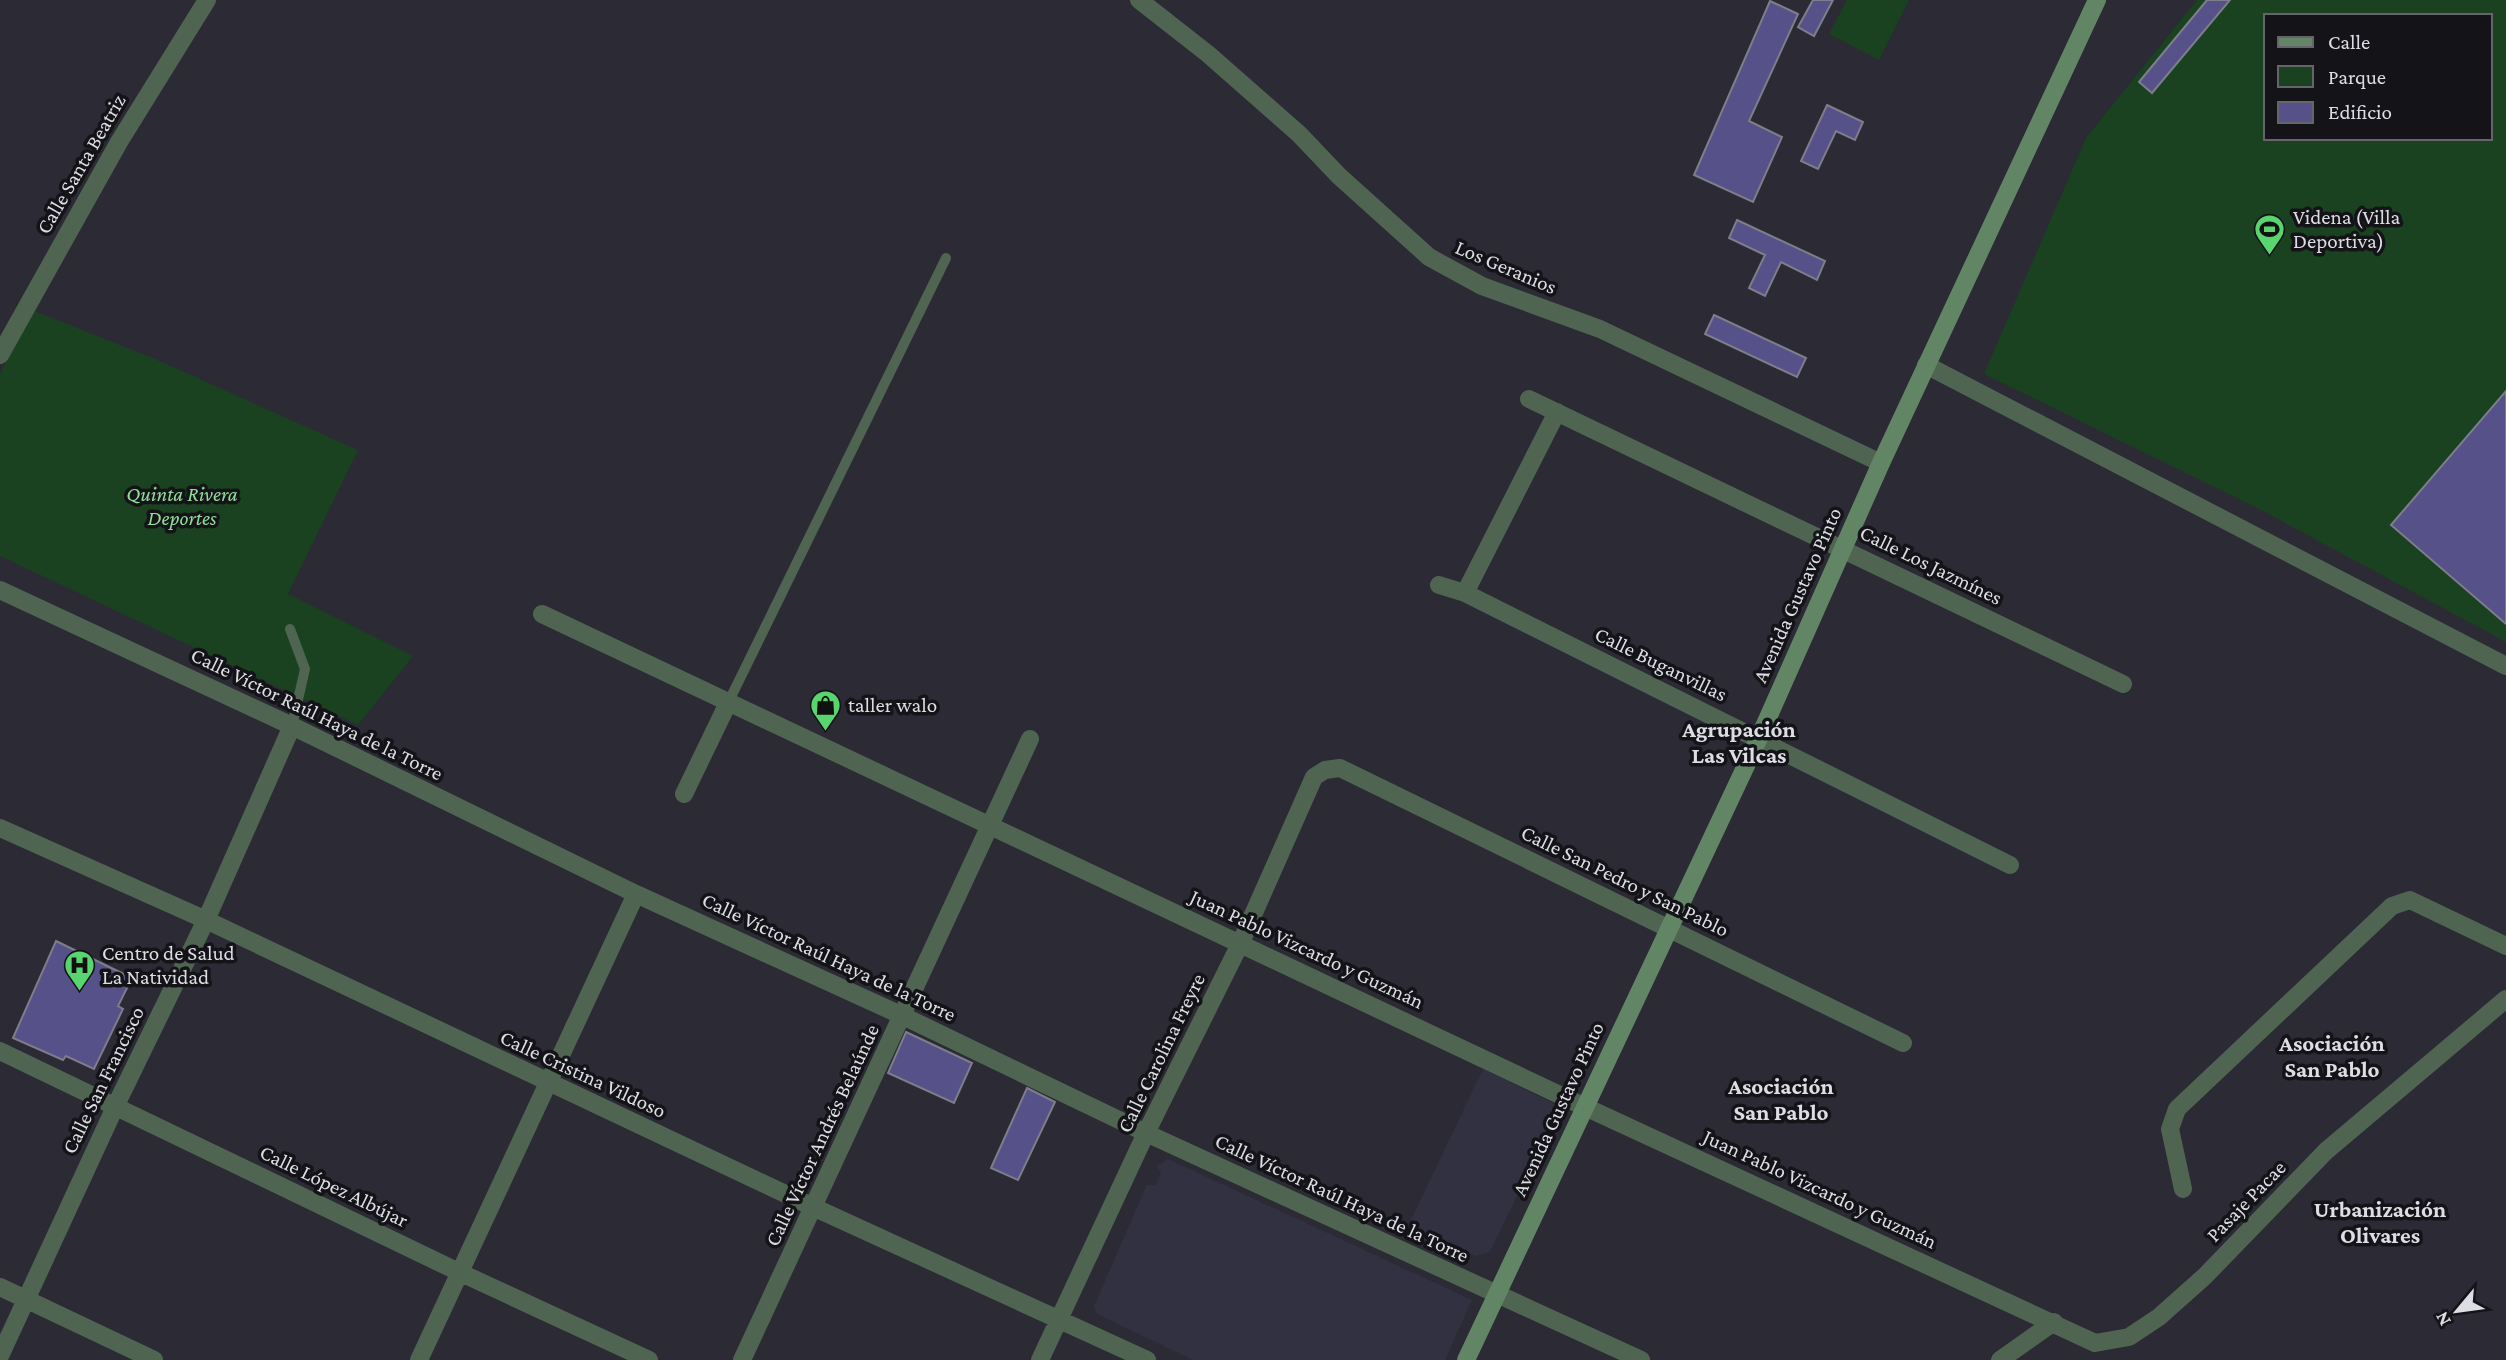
<svg xmlns="http://www.w3.org/2000/svg" width="2506" height="1360" font-family="'Crimson Pro',serif">
<style>
.built{fill:#323142}
.green{fill:#1a4221;fill-rule:evenodd}
.building{fill:#57518a;stroke:#7e7d8a;stroke-width:2}
.lines{fill:none;stroke-linecap:round;stroke-linejoin:round}
.lane{stroke:#4f6551;stroke-width:10}
.street{stroke:#4f6551;stroke-width:18}
.secondary{stroke:#628566;stroke-width:18}
.labels{text-anchor:middle;stroke-width:7;stroke-linejoin:round;paint-order:stroke}
.street-label{font-size:21px;fill:#dddde4;stroke:#141318}
.poi-label{font-size:21px;fill:#dddde4;stroke:#141318;text-anchor:start}
.park-label{font-size:21px;font-style:italic;fill:#90dd98;stroke:#141318}
.neighbourhood-label{font-size:23px;font-weight:bold;fill:#dddde4;stroke:#141318}
</style>
<rect width="100%" height="100%" fill="#2b2a35"/>
<path class="built" d="M1483 1069 1553 1103 1557 1112 1490 1252 1475 1256 1409 1224Z
M1168 1159 1472 1300 1445 1360H1193L1097 1314 1094 1306 1147 1185H1156L1161 1173 1156 1166Z"/>
<path class="green" d="M1847 0H1909L1879 60 1829 34Z
M2197 0H2506V642L2261 510 1984 374 2086 138ZM2266 16H2490V138H2266Z
M32 310 155 359 358 450 288 594 413 656 358 725 0 556V374Z"/>
<path class="building" d="M1813 0H1833L1814 36 1798 27Z
M2207 0H2230L2152 93 2139 82Z
M1770 1 1798 14 1749 121 1782 137 1753 202 1694 175Z
M1827 105 1863 122 1855 140 1836 131 1818 169 1801 161Z
M1737 220 1825 261 1817 280 1781 262 1765 296 1749 288 1765 255 1729 238Z
M1714 315 1806 358 1797 377 1705 334Z
M2506 391V624L2391 525Z
M56 941 132 978 118 1006 123 1009 94 1069 66 1056 63 1060 13 1038Z
M906 1032 972 1063 954 1103 888 1073Z
M1027 1088 1055 1102 1018 1180 991 1168Z"/>
<g class="lines">
<path class="lane" d="M290 629 305 669 292 726
M729 701 946 258"/>
<path class="street" d="M1139 0 1208 54 1299 134 1339 176 1429 257 1482 286 1600 329 1881 463
M0 355 119 142 207 0
M1926 365 2506 666
M1529 399 2123 684
M1439 585 1465 593 2010 865
M0 590 292 726 636 894 903 1016 1146 1133 1641 1360
M1465 593 1557 412
M542 614 1583 1106 2095 1343 2129 1337 2159 1317 2205 1276 2326 1151 2506 999
M684 794 729 701
M0 828 206 920 813 1207 1147 1360
M0 1051 461 1273 649 1360
M2183 1189 2170 1129 2177 1109 2392 906 2410 900 2506 946
M0 1287 154 1360
M0 1356 116 1105 206 920 292 726
M419 1360 636 894
M742 1360 1030 739
M1040 1360 1146 1133 1241 942 1314 777 1325 770 1340 768 1903 1043
M2000 1360 2054 1322"/>
<path class="secondary" d="M1466 1360 1759 738 1881 463 2097 0"/>
</g>
<defs>
<symbol id="stadium-pin" viewBox="-11 -11 22 30"><path d="M0 17L-7.5 6A9.5 9.5 0 1 1 7.5 6Z" fill="#59d56f" stroke="#141318"/><path d="M0-5a6.5 5 0 1 0 0 10a6.5 5 0 1 0 0-10ZM-3.5-1.8h7v3.6h-7Z" fill="#111"/></symbol>
<symbol id="shop-pin" viewBox="-11 -11 22 30"><path d="M0 17L-7.5 6A9.5 9.5 0 1 1 7.5 6Z" fill="#59d56f" stroke="#141318"/><path d="M-5-2.5h2.3a2.7 3.5 0 0 1 5.4 0H5L5.5 6h-11ZM-1.5-2.5h3a1.5 2.3 0 0 0-3 0Z" fill="#111"/></symbol>
<symbol id="hospital-pin" viewBox="-11 -11 22 30"><path d="M0 17L-7.5 6A9.5 9.5 0 1 1 7.5 6Z" fill="#59d56f" stroke="#141318"/><path d="M-5-5h3v3.5h4V-5h3V5h-3V1.5h-4V5h-3Z" fill="#111"/></symbol>
</defs>
<g fill-rule="evenodd">
<use href="#stadium-pin" x="2252" y="212" width="35" height="47"/>
<use href="#shop-pin" x="808" y="688" width="35" height="47"/>
<use href="#hospital-pin" x="62" y="948" width="35" height="47"/>
</g>
<g class="labels">
<g class="street-label">
<text transform="translate(81 164) rotate(-60)" y="7">Calle Santa Beatriz</text>
<text transform="translate(1506 267) rotate(23)" y="7">Los Geranios</text>
<text transform="translate(1931 565) rotate(26)" y="7">Calle Los Jazmínes</text>
<text transform="translate(1797 595) rotate(-66)" y="7">Avenida Gustavo Pinto</text>
<text transform="translate(1661 664) rotate(26)" y="7">Calle Buganvillas</text>
<text transform="translate(317 714) rotate(26)" y="7">Calle Víctor Raúl Haya de la Torre</text>
<text transform="translate(1625 881) rotate(26)" y="7">Calle San Pedro y San Pablo</text>
<text transform="translate(1307 949) rotate(25)" y="7">Juan Pablo Vizcardo y Guzmán</text>
<text transform="translate(829 957) rotate(25)" y="7">Calle Víctor Raúl Haya de la Torre</text>
<text transform="translate(1161 1053) rotate(-64)" y="7">Calle Carolina Freyre</text>
<text transform="translate(583 1074) rotate(25)" y="7">Calle Cristina Vildoso</text>
<text transform="translate(103 1080) rotate(-64)" y="7">Calle San Francisco</text>
<text transform="translate(1558 1109) rotate(-65)" y="7">Avenida Gustavo Pinto</text>
<text transform="translate(822 1135) rotate(-65)" y="7">Calle Víctor Andrés Belaúnde</text>
<text transform="translate(334 1186) rotate(26)" y="7">Calle López Albújar</text>
<text transform="translate(1820 1189) rotate(25)" y="7">Juan Pablo Vizcardo y Guzmán</text>
<text transform="translate(1342 1198) rotate(25)" y="7">Calle Víctor Raúl Haya de la Torre</text>
<text transform="translate(2246 1201) rotate(-46)" y="7">Pasaje Pacae</text>
</g>
<g class="poi-label">
<text x="2293" y="224">Videna (Villa<tspan x="2293" dy="24">Deportiva)</tspan></text>
<text x="848" y="712">taller walo</text>
<text x="102" y="960">Centro de Salud<tspan x="102" dy="24">La Natividad</tspan></text>
</g>
<g class="park-label">
<text x="182" y="501">Quinta Rivera<tspan x="182" dy="24">Deportes</tspan></text>
</g>
<g class="neighbourhood-label">
<text x="1739" y="737">Agrupación<tspan x="1739" dy="26">Las Vilcas</tspan></text>
<text x="2332" y="1051">Asociación<tspan x="2332" dy="26">San Pablo</tspan></text>
<text x="1781" y="1094">Asociación<tspan x="1781" dy="26">San Pablo</tspan></text>
<text x="2380" y="1217">Urbanización<tspan x="2380" dy="26">Olivares</tspan></text>
</g>
</g>
<rect x="2264" y="14" width="228" height="126" fill="#141318" stroke="#64646a" stroke-width="2"/>
<rect x="2278" y="37" width="35" height="10" fill="#628566" stroke="#64646a" stroke-width="2"/>
<text x="2328" y="49" font-size="21" fill="#dddde4">Calle</text>
<rect x="2278" y="66" width="35" height="21" fill="#1a4221" stroke="#64646a" stroke-width="2"/>
<text x="2328" y="84" font-size="21" fill="#dddde4">Parque</text>
<rect x="2278" y="102" width="35" height="21" fill="#57518a" stroke="#64646a" stroke-width="2"/>
<text x="2328" y="119" font-size="21" fill="#dddde4">Edificio</text>
<g transform="translate(2457 1311) rotate(241)" stroke="#141318" stroke-width="5" paint-order="stroke">
<path d="M0-5L12 26L0 18L-12 26Z" fill="#dddde4"/>
<text y="-10" font-size="19" font-weight="bold" text-anchor="middle" fill="#dddde4">N</text>
</g>
</svg>
